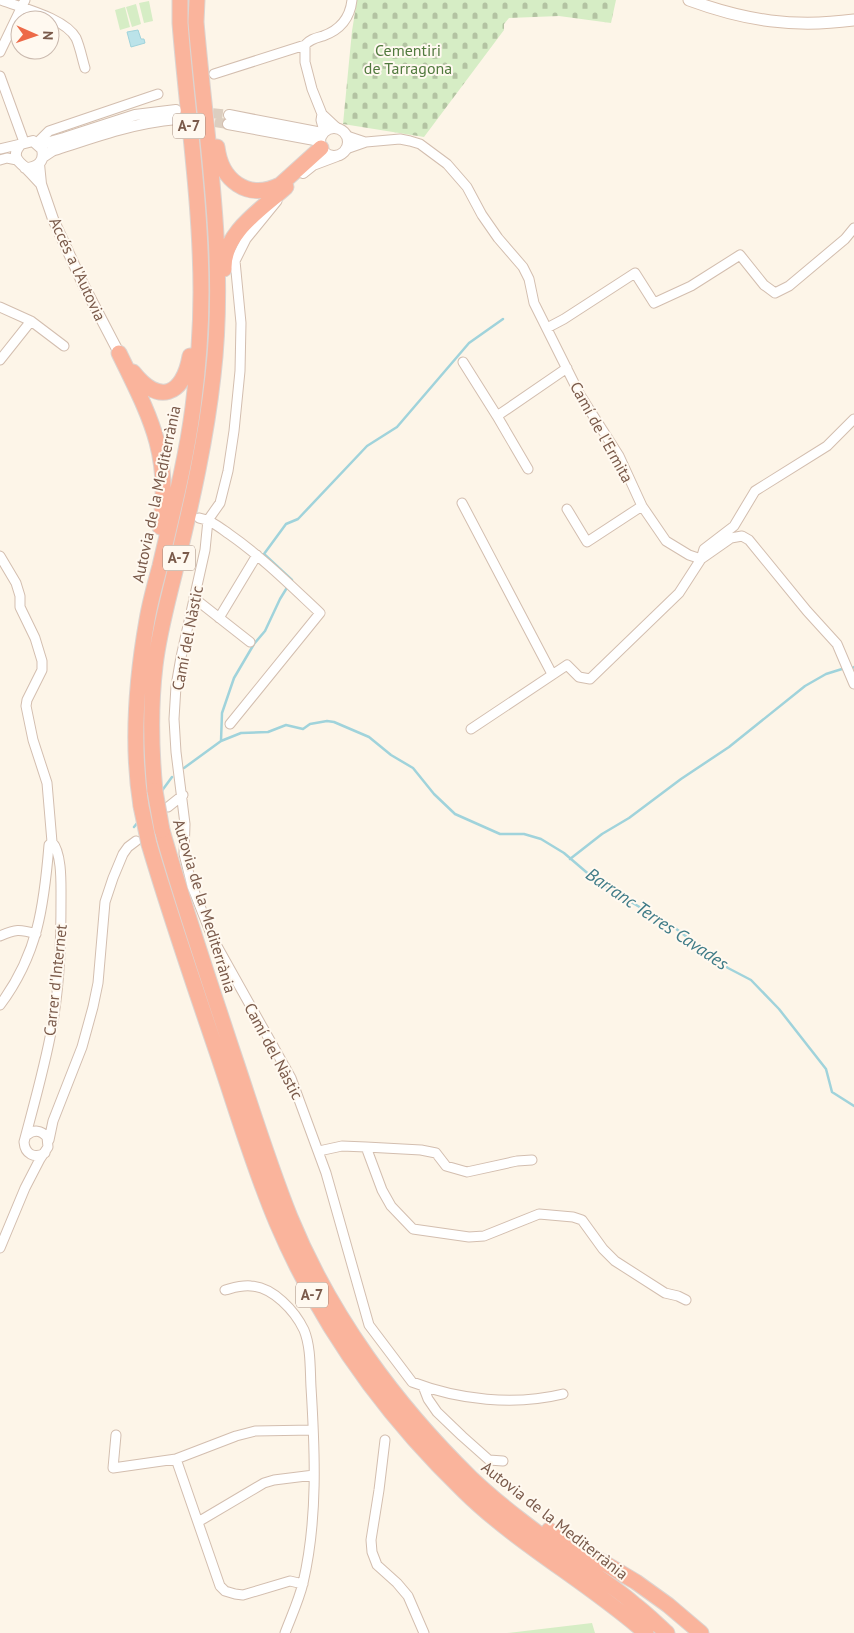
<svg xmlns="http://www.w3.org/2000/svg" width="854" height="1633" font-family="'PT Sans',sans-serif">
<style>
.grass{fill:#d6edc5}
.cemetery{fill:url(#cemetery-stones)}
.water{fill:#bbe3e9;stroke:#a0d3db}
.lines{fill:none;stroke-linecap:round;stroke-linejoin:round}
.stream{stroke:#a0d3db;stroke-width:2.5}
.tertiary-tunnel{stroke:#dccec0;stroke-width:10;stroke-dasharray:10 5;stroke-linecap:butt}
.minor-casing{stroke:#d3beaf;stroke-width:11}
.tertiary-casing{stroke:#d3beaf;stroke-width:12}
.secondary-casing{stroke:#d7beac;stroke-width:13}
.motorway-casing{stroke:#dcd4d0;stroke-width:17}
.minor{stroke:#fff;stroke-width:9}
.tertiary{stroke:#fff;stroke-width:10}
.secondary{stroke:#fff;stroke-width:11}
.motorway{stroke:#fab49c;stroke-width:15}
.motorway-bridge-casing{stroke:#dcd4d0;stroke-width:17;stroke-linecap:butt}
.motorway-bridge{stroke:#fab49c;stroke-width:15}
.labels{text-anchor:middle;stroke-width:4;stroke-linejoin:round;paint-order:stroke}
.shield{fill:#fff9f0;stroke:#a28a7c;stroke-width:1}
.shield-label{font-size:15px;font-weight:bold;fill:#7a5a4a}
.park-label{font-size:16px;fill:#517a3e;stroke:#fff9f0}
.street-label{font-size:16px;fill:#7a5a4a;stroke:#fff9f0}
.water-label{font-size:18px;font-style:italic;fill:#3f7b87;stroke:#fff9f0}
</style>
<defs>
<pattern id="cemetery-stones" width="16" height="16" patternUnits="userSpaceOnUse" patternTransform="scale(1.25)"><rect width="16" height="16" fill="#d6edc5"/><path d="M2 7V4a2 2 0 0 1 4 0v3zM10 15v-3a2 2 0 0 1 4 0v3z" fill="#b3c3a2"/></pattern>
</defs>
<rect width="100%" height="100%" fill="#fdf5e8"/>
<path class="grass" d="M149 1 153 21 144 23 139 3Z
M136 4 141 24 132 27 126 7Z
M125 7 130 27 120 30 115 10Z
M592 1623 595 1633H507Z"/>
<path class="cemetery" d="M357 0H616L611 23 559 16 509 18 504 24V30L424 137 343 124 352 31Z"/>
<path class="water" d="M138 30 141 39H144L145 43 131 47 127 32Z"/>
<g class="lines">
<path class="stream" d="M291 583 292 580 264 554 286 524 298 519 367 446 397 427 469 343 503 319
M852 668 854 667
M221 741 222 713 234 678 254 644 265 631 280 599 288 586
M184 768 221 741 241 733 268 732 286 725 303 729 310 724 327 721 334 722 369 737 391 755 413 768 434 794 455 814 500 834H524L541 839 564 853 599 883 675 928 728 968 751 980 779 1009 826 1069 832 1092 854 1106
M161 792 172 777
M134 827 138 822
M570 859 602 834 629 818 681 779 729 747 805 686 826 674 842 669"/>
<path class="tertiary-tunnel" d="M183 110 229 115
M200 120 228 124"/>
<defs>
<path id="minor" d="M1 0C22 8 65 18 76 38 80 47 82 58 85 68
M305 45V62L312 89 322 114 337 128
M0 52 25 0
M214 74 305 45C310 39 316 38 323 36 340 30 350 18 352 0
M0 76 24 142
M322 114 321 120 324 131
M347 136 365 142
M37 143 49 131 158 94
M0 149 21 144
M346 149 366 142 400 139 410 141 420 144 447 164 467 187 482 215 498 238 523 267 529 279 534 303 580 395 619 456 642 506 666 541 689 555 701 559 731 538 742 536 749 540 807 611 837 644 854 684
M0 160 7 158 17 160
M277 201 246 239 235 261 241 323 240 371 234 431 228 471 220 503 208 520 205 550 181 657 176 686 174 719 176 752 185 824 184 854 192 886 213 939 291 1078 326 1173 369 1325 412 1382C459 1400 514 1406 563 1394
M0 307 31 321 64 346
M547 328 564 319 635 273 654 303 691 286 740 255 764 285 775 293 789 286 845 239 854 228
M0 360 31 321
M463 362 497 416 528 469
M497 416 567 368
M462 503 552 674
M567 509 587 542 642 506
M199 518C211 520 219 527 229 534 262 557 290 585 320 613L230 724
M0 556 16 583 20 596V607L35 638 42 661V670L27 700 26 706 33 740 47 783 52 842
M194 598 250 642
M219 618 257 555
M471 729 567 665 579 677 590 679 679 593 701 559 704 549 734 526 755 491 827 446 854 419
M168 807 183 795
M0 936C15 929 20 929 36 934
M0 1005C38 954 44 906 49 845L52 842
M49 1140 53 1121 82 1047 93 1007 98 983 105 902 113 878 123 854 128 847 136 841
M366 1147 421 1150 436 1153 446 1166 467 1172 517 1161 532 1160
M319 1151 342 1146 366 1147 382 1190 391 1206 413 1229 469 1237 484 1236 539 1214 573 1217 582 1220 603 1249 615 1261 665 1293 678 1296 686 1300
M45 1153C34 1159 25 1154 24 1142 34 1104 45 1066 52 1027 60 984 61 941 61 898 61 883 62 853 52 842
M0 1248 25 1188 40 1159 48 1147 47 1137C41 1130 34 1129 27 1135
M225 1290C233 1288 241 1285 251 1286 273 1287 295 1311 304 1330 311 1347 310 1369 311 1387 315 1451 318 1519 303 1583 299 1600 291 1617 285 1633
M423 1386 428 1399 437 1412 462 1436 489 1460 503 1461
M116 1435 113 1468 176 1459 236 1436 255 1431 313 1430
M385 1440 379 1490 371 1540 372 1552 377 1565 397 1583 408 1596 424 1633
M176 1459 220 1586 225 1591 235 1594 243 1595 290 1581 303 1584
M198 1522 264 1483 274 1480 314 1475"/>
<path id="tertiary" d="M229 115 322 133
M228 124 320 141
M320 142a14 14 0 1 1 28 0a14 14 0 1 1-28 0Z
M39 145 64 138 135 115 176 110
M43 157 52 151C94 137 132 123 177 119
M39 164 41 184 53 219 83 284 119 353
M25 168C38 168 45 161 42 149L33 141 21 144C11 155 17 161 26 168 31 173 36 179 41 184
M303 173 313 165 337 156"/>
<path id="secondary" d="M689 0C746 21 794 28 854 20"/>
<path id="motorway" d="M217 147C221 180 247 201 280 185L321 148
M224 269C223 232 262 209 286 187
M119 353C149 415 172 454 160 527
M133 372C159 405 183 396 190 356
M155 791C151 749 150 708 155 666 159 631 169 597 177 563 192 501 206 439 213 376 227 257 206 140 196 22L197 0
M141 806C131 744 136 682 147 620 150 602 155 584 160 566 172 514 186 461 193 407 198 369 201 330 201 292 201 203 187 112 180 23V0
M162 830C183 904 208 977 232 1050 251 1106 268 1162 290 1217 330 1315 395 1404 471 1478 508 1513 550 1542 591 1572 605 1582 621 1592 634 1604 646 1613 656 1623 667 1633
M149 844C170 915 194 985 218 1055 237 1111 254 1169 277 1223 320 1324 385 1415 464 1491 519 1545 588 1582 646 1633
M549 1530 636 1582 668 1605 701 1633"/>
</defs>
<use href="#minor" class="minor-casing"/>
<use href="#tertiary" class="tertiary-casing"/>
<use href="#secondary" class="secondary-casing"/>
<use href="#motorway" class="motorway-casing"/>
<use href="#minor" class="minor"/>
<use href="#tertiary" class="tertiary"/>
<use href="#secondary" class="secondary"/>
<use href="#motorway" class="motorway"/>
<defs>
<path id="motorway-bridge" d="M155 791 162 830
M141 806 149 844"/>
</defs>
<use href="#motorway-bridge" class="motorway-bridge-casing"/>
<use href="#motorway-bridge" class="motorway-bridge"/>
</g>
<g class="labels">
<g class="shield">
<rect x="173" y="113.5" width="32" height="25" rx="4"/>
<rect x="163" y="545.5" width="32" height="25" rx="4"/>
<rect x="296" y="1282.5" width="32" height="25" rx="4"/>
</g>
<g class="shield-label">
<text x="189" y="131">A-7</text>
<text x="179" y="563">A-7</text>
<text x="312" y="1300">A-7</text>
</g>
<g class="park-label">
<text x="408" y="56">Cementiri<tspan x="408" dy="18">de Tarragona</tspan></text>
</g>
<g class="street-label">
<text transform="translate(78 269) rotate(65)" y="6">Accés a l'Autovia</text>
<text transform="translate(602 432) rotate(61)" y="6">Camí de l'Ermita</text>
<text transform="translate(156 494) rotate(-78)" y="6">Autovia de la Mediterrània</text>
<text transform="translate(187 638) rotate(-79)" y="6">Camí del Nàstic</text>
<text transform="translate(205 906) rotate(73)" y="6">Autovia de la Mediterrània</text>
<text transform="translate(55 980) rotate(-84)" y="6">Carrer d'Internet</text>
<text transform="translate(274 1051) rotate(62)" y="6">Camí del Nàstic</text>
<text transform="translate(555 1520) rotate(38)" y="6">Autovia de la Mediterrània</text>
</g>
<g class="water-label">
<text transform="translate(657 919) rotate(34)" y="6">Barranc Terres Cavades</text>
</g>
</g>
<g transform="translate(35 35) rotate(92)"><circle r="24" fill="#fff9f0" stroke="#cab9ae"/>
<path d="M0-4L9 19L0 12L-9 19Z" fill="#ed6a48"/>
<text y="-8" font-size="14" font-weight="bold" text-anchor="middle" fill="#7a5a4a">N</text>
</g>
</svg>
